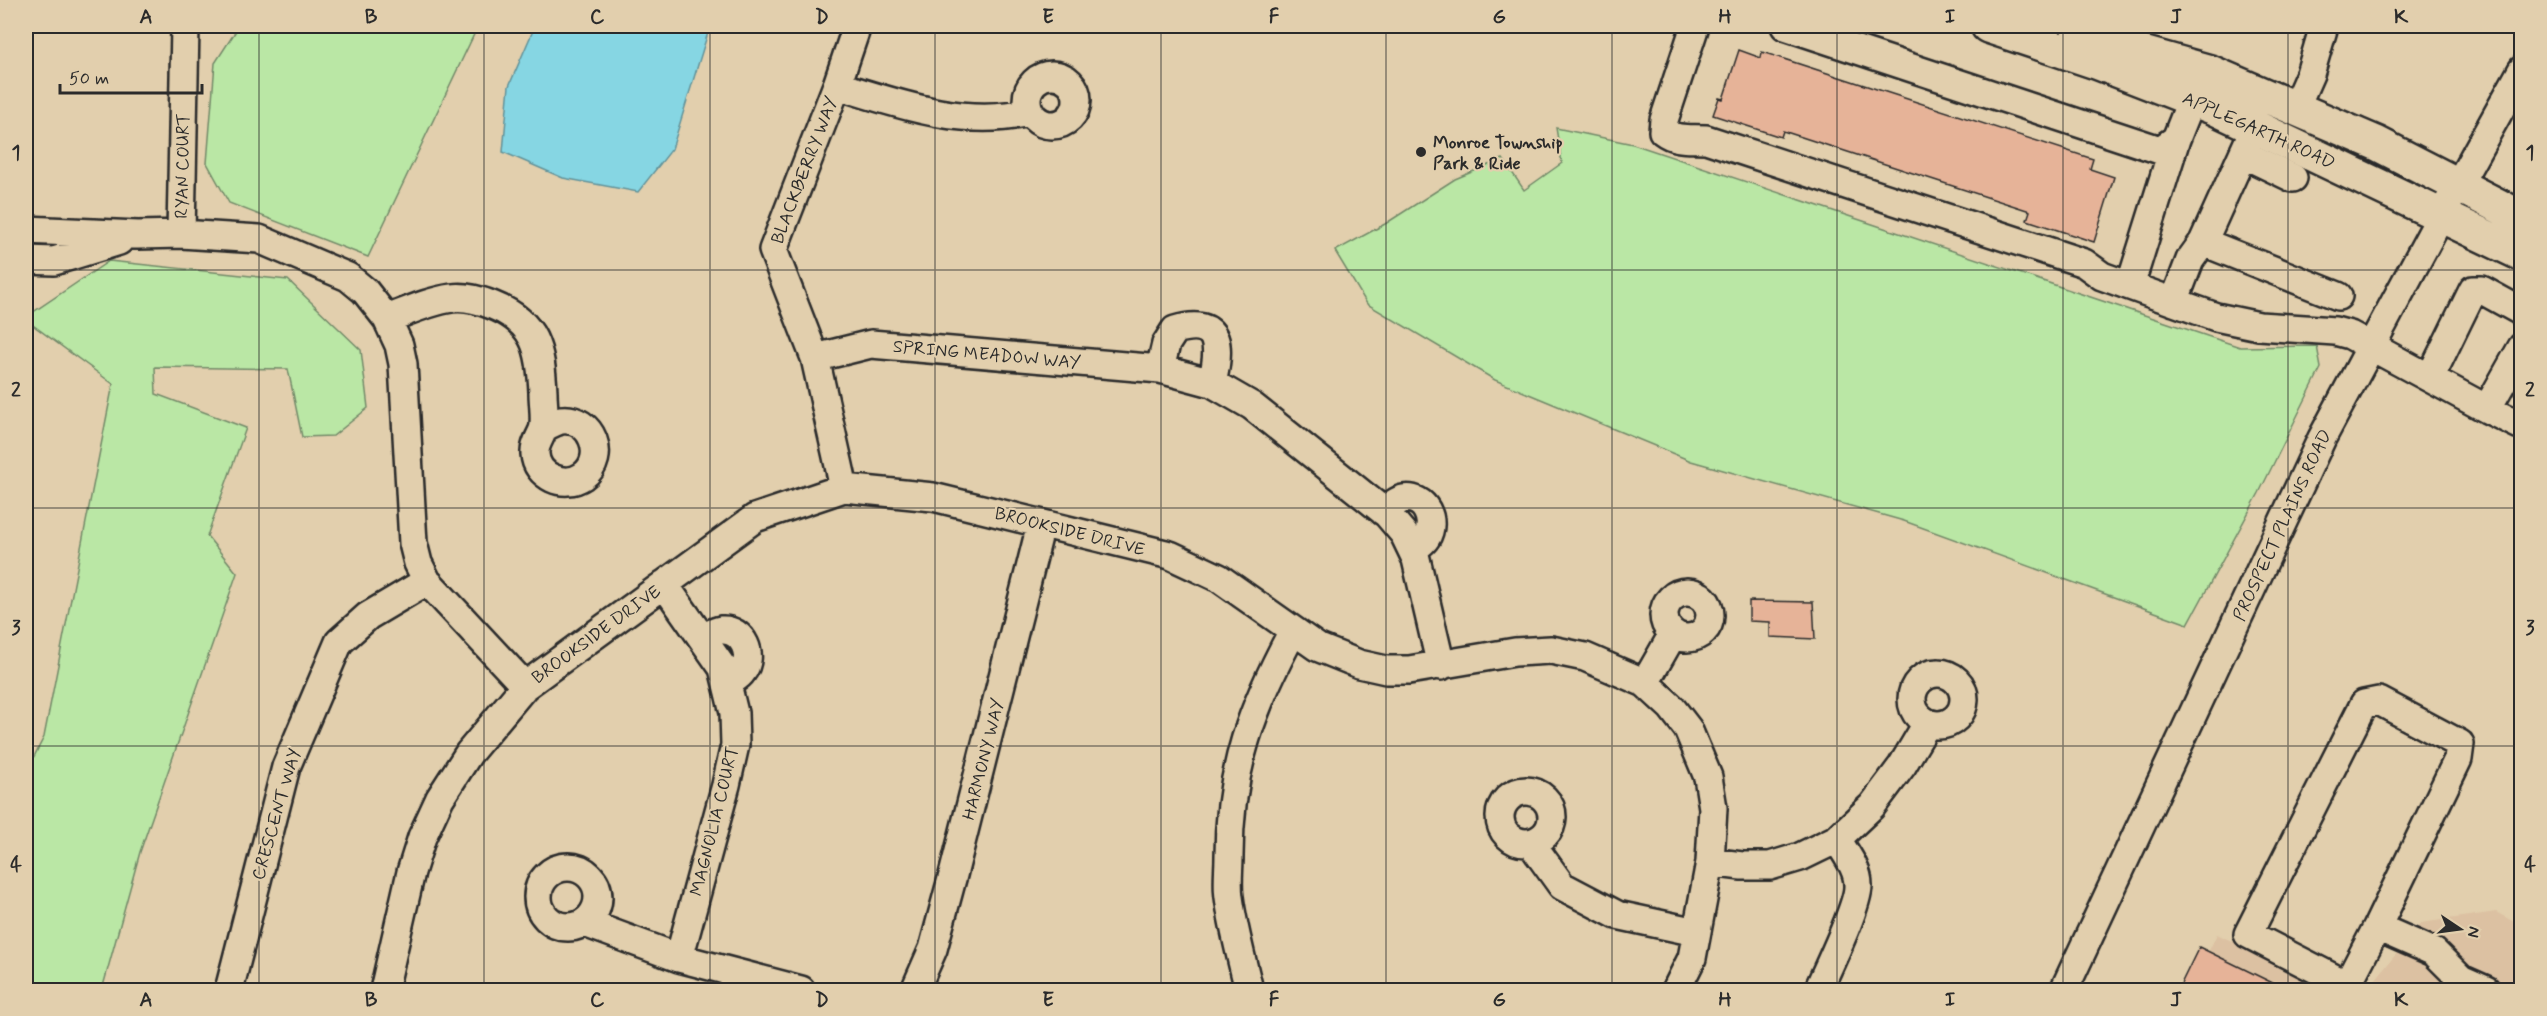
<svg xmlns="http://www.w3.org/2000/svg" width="2547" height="1016" font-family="Mynerve,sans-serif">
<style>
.built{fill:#dcc1a2}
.green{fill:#bae7a5;stroke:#728968;stroke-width:1.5}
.water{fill:#86d6e3;stroke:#629299;stroke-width:1.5}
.building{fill:#e6b398;stroke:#2b2b2b;stroke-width:1.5}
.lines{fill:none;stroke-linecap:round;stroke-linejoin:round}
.minor-casing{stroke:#2b2b2b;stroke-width:32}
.major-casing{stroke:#2b2b2b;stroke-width:38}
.minor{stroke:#e2cfad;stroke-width:27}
.major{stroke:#e2cfad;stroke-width:33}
.grid{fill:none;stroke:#2b2b2b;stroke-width:1.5;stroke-opacity:0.55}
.poi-dot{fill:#2b2b2b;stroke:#e2cfad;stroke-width:2}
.labels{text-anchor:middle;stroke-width:4.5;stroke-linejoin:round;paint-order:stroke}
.street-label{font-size:18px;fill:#2b2b2b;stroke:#e2cfad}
.poi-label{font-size:18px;font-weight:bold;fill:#2b2b2b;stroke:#e2cfad;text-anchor:start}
.neatline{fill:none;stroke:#2b2b2b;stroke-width:2}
.grid-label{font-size:20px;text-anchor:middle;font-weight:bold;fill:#2b2b2b}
</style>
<rect width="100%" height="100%" fill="#e2cfad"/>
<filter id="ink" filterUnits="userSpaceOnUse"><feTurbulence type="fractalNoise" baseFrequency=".0167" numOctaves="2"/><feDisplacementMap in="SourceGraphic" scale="12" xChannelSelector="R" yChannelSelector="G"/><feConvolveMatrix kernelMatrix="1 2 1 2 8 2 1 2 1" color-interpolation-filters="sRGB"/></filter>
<g filter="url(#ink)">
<path class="built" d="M2496 912 2521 926V990H2367L2421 923Z
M2217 934 2333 990H2190Z"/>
<path class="green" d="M239 26H478L368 257 229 203 207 163 215 63Z
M1556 128 1633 144 2240 347 2317 346 2321 368 2259 493 2188 624 1904 521 1691 461 1495 380 1367 304 1335 251 1385 224 1455 179 1503 159 1524 190 1562 163Z
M109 261 288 280 361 350 368 408 333 436 302 437 288 369 155 367 156 394 246 428 207 536 237 573 140 852 102 990H26V772L44 737 113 384 26 320V317Z"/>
<path class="water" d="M535 26H710L672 149 638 192 563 178 503 152 509 86Z"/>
<path class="building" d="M1739 50 1761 58 1762 52 2093 159 2090 169 2114 177 2094 242 2027 220 2030 211 1783 131 1781 137 1713 115 1719 98 1723 99Z
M1749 601 1813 602 1815 639 1770 637V622L1749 621Z
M2199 947 2287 990H2178Z"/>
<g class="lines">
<defs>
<path id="minor" d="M1695 26 1664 120 1663 131C1676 141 1690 138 1706 139L2084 263 2102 276 2216 317 2259 326 2335 331 2350 335 2487 409
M1785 26 2160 150 2176 139 2192 99
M1027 100a25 25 0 1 1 50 0a25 25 0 1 1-50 0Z
M837 85C898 104 965 128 1029 112
M2295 108 2310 74 2324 26
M2243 154 2293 178
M26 230 138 235 181 234 259 239 348 277 365 291 387 319 399 345 403 364 413 543 418 563 427 581 525 686
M181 234 185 26
M2203 242 2338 296
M26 260 54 261 119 241
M2130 286 2176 139
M2174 302 2190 260 2203 242 2255 127
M387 319C408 311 430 301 452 298 466 296 479 300 492 305 536 322 541 350 543 392 543 403 545 414 544 424 544 434 534 442 535 454 536 476 564 489 583 476 608 458 592 416 561 420 556 421 550 425 544 427
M2522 347 2487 409 2522 426
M815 358 871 344 1160 369 1212 383 1252 406 1387 514 1404 534 1416 559 1441 666
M1160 369 1166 344 1175 330C1223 316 1220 350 1212 383
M2430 378 2473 290H2482L2522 312
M844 488 815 358 773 250 837 85 857 26
M1383 511C1389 507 1396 501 1403 499 1425 495 1437 521 1426 538 1423 543 1416 547 1412 550
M664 584 723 668 734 713 735 745 726 785 679 958
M1664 615a23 23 0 1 1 46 0a23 23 0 1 1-46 0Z
M703 637C708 635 715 631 721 630 743 628 755 656 742 672 739 677 732 680 727 684
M1912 699a26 26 0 1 1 52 0a26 26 0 1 1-52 0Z
M1645 683 1673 634
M1500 817a26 26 0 1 1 52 0a26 26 0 1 1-52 0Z
M1531 843 1562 886 1617 915 1696 932
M1710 862 1742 866H1770L1800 857 1837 839 1872 806 1902 766 1927 724
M538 897a30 30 0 1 1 60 0a30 30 0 1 1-60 0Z
M585 923 679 958 801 990
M2377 927 2347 985 2248 934 2364 704 2379 701 2460 744 2458 759 2377 927 2434 952 2461 979 2486 990
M229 990 286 767 339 642 368 616 427 581
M384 990 411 872 422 837 440 798 469 753 525 686 755 518 844 488 933 497 1170 555 1219 578 1317 647 1359 664 1386 670H1409L1515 652 1551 650 1585 657 1645 683 1671 707 1688 729 1708 777 1713 808 1710 862 1692 958 1676 990
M915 990 933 949 953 875 1041 525
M1249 990C1242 960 1233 928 1229 897 1227 884 1229 869 1229 856 1229 768 1252 707 1293 631
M1818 990C1827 970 1859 904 1858 885 1858 868 1845 853 1837 839
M2064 990 2322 438 2442 214 2522 70"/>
<path id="major" d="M1988 26 2099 63 2215 108 2522 254
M2078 35 2210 72 2376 143 2522 218"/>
</defs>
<use href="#minor" class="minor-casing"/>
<use href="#major" class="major-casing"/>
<use href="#minor" class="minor"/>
<use href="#major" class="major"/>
</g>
</g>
<path class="grid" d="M259 26V990M484 26V990M710 26V990M935 26V990M1161 26V990M1386 26V990M1612 26V990M1837 26V990M2063 26V990M2288 26V990M26 270H2522M26 508H2522M26 746H2522"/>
<circle class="poi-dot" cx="1421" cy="152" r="6"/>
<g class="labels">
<g class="street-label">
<text transform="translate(2259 130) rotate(24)" y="6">APPLEGARTH ROAD</text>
<text transform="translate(182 166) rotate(-89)" y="6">RYAN COURT</text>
<text transform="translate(804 170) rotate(-69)" y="6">BLACKBERRY WAY</text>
<text transform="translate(987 354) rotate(5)" y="6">SPRING MEADOW WAY</text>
<text transform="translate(2282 525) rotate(-65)" y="6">PROSPECT PLAINS ROAD</text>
<text transform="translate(1070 531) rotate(14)" y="6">BROOKSIDE DRIVE</text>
<text transform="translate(596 634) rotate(-36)" y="6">BROOKSIDE DRIVE</text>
<text transform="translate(983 759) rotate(-76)" y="6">HARMONY WAY</text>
<text transform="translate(276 814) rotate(-74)" y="6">CRESCENT WAY</text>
<text transform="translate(714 821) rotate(-76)" y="6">MAGNOLIA COURT</text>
</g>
<g class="poi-label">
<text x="1433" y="148">Monroe Township<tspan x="1433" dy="21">Park &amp; Ride</tspan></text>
</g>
</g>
<rect width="2547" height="1016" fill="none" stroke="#e2cfad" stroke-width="66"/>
<g transform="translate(2460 929) rotate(103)" stroke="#e2cfad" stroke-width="4.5" paint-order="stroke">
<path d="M0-4.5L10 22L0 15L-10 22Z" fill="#2b2b2b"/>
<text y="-9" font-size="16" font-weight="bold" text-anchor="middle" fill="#2b2b2b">N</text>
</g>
<path d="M60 84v9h142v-9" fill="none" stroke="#2b2b2b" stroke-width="3"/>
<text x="69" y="84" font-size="18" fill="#2b2b2b" stroke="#e2cfad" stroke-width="4.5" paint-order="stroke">50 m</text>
<rect x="33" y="33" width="2481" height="950" class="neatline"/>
<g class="grid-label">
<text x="146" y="23">A</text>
<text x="371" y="23">B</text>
<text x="597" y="23">C</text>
<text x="822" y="23">D</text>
<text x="1048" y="23">E</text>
<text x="1274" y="23">F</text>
<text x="1499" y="23">G</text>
<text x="1725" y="23">H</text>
<text x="1950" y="23">I</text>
<text x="2176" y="23">J</text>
<text x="2401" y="23">K</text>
<text x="16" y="159">1</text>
<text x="2530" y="159">1</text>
<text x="16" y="396">2</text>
<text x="2530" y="396">2</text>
<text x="16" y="634">3</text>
<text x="2530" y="634">3</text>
<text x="16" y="871">4</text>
<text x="2530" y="871">4</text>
<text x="146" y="1006">A</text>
<text x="371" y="1006">B</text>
<text x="597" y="1006">C</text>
<text x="822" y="1006">D</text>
<text x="1048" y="1006">E</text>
<text x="1274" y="1006">F</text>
<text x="1499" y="1006">G</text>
<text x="1725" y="1006">H</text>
<text x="1950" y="1006">I</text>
<text x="2176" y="1006">J</text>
<text x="2401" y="1006">K</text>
</g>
</svg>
